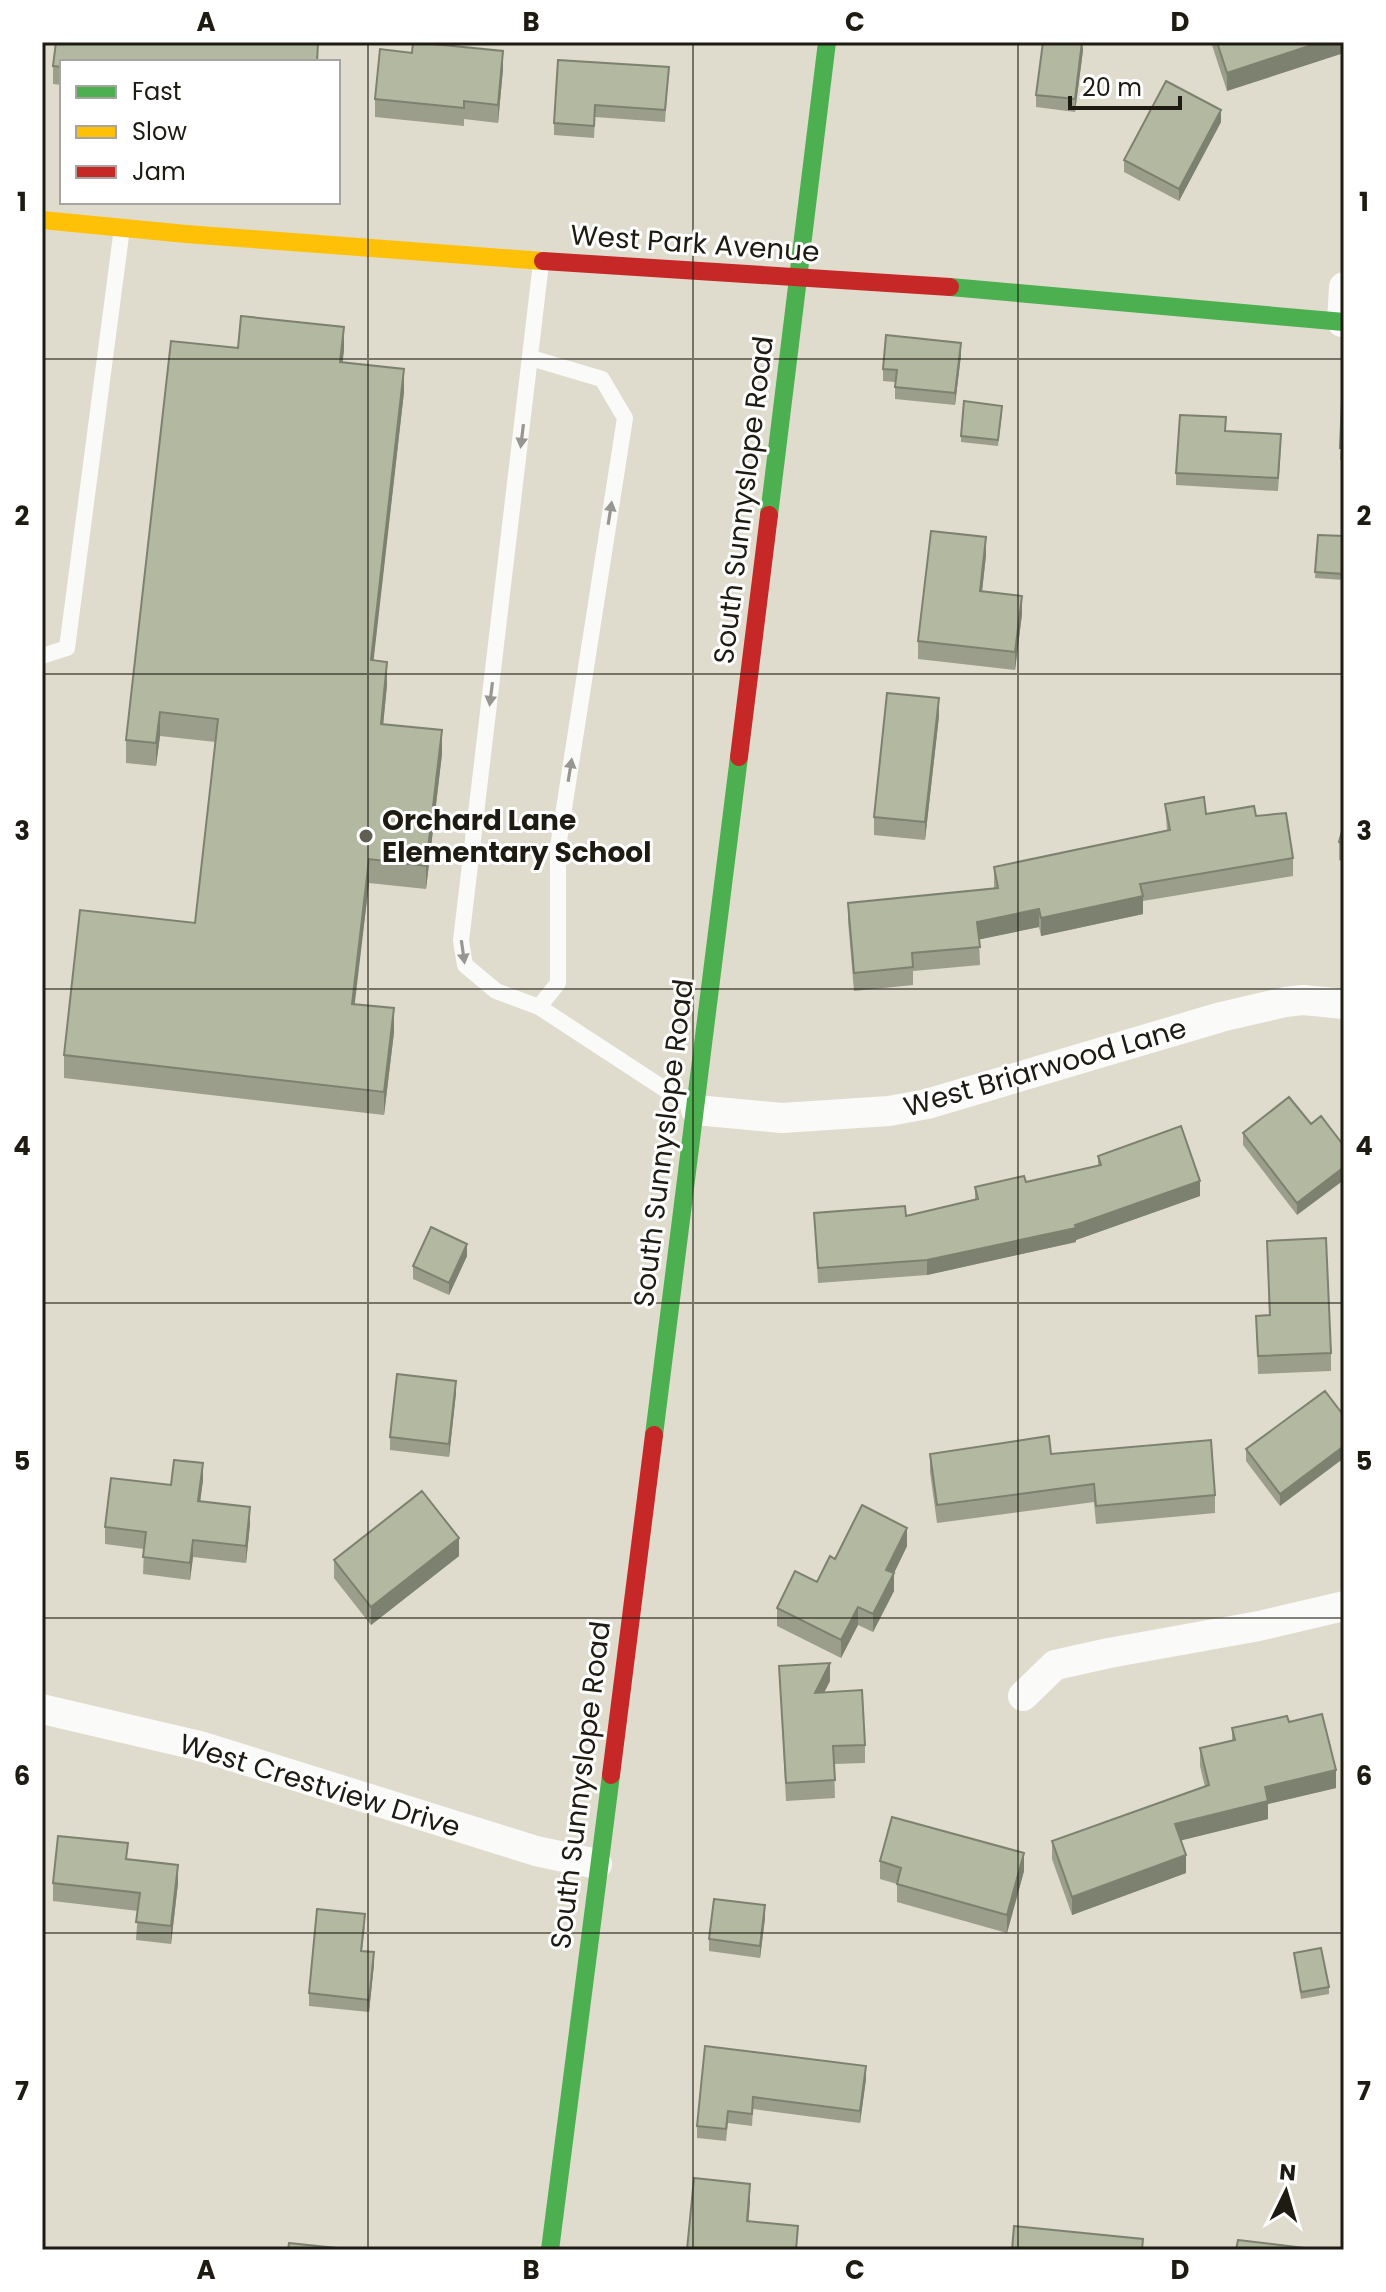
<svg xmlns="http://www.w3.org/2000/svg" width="1386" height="2292" font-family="Poppins,sans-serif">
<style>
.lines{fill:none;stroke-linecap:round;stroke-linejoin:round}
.lane{stroke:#fafaf8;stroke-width:16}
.street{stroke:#fafaf8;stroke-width:30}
.fast{stroke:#4caf50;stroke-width:18}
.slow{stroke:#ffc107;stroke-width:18}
.jam{stroke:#c62828;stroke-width:18}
.wall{fill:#9a9e8a}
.shaded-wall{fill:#7d8170}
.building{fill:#b3b8a0;stroke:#7d8170;stroke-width:2}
.oneway{fill:#979690}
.grid{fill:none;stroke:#1d1b12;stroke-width:2;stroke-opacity:0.55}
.poi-dot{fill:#615e53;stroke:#fff;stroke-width:3}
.labels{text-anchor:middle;stroke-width:6;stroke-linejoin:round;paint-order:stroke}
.street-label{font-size:28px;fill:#1d1b12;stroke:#fff}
.poi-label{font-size:28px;font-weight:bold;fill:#1d1b12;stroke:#fff;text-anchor:start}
.neatline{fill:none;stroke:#1d1b12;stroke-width:3}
.grid-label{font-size:26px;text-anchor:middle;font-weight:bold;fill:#1d1b12}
</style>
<rect width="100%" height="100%" fill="#dfdbcd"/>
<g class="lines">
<path class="lane" d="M531 358 602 379 625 418 558 847V983L539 1007 496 991 465 965 461 941 541 263
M42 656 67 648 122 228
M539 1007 695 1109"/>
<path class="street" d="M1342 322 1344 287
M696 1110 782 1118 889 1111 927 1104 1221 1017 1285 1002 1303 1000 1344 1004
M1023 1696 1055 1665 1109 1653 1259 1626 1344 1606
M42 1709 200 1746 536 1851 597 1864"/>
<path class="fast" d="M950 287 1344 322
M769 515 827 42
M654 1435 739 757
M550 2250 611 1775"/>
<path class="slow" d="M42 220 186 234 543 261"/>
<path class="jam" d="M543 261 950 287
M739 757 769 515
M611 1775 654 1435"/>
</g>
<path class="wall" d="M56 42H303L318 44V62H62V85L53 84V66Z
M1211 42H1344L1227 91Z
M1083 50 1075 112 1036 107V95Z
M669 67 665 122 595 117 594 138 554 135V123Z
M503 69 498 123 464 119V126L375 117V99Z
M1221 122 1179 201 1124 172V160Z
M238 348 344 350 342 362 404 392 373 660 387 685 383 724 442 754 426 889 369 883 354 1004 394 1032 384 1115 64 1078V1055L195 923 216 742 160 736 156 766 126 763V740Z
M961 355 955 405 895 399V382L883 381V369Z
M1344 399V460H1340Z
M1002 412 998 446 961 442V436Z
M1226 431 1281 446 1278 491 1176 485V473Z
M1318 535 1344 536V580L1315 578Z
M986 555 982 592 1022 614 1015 670 918 659V641Z
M939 716 925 840 874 835V817Z
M1165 804 1206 814 1256 816 1293 858V876L1143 901V914L1041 936 1039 927 979 939 980 965 913 971V985L854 991 848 921V903L994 889V867L1167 830Z
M1344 824V862L1339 860V842Z
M1311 1124 1297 1215 1243 1145V1133Z
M1098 1156 1200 1196 1076 1240V1242L927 1275 818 1283 814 1213 906 1216 975 1199V1187L1026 1182 1098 1166Z
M1267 1241 1331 1353V1371L1258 1374 1256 1316 1269 1315Z
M467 1256 449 1295 413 1279V1266Z
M1325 1391 1280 1506 1246 1461V1449Z
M456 1393 449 1457 390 1450V1437Z
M930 1454H1051L1215 1495V1513L1096 1524 1094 1502 937 1523 930 1472Z
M203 1480 200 1501 250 1524 246 1563 193 1557 190 1580 143 1574 144 1549 105 1544V1527L171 1485Z
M907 1546 894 1573V1591L873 1632 858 1625 841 1658 777 1626V1608L817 1582 835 1559Z
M459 1556 371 1625 334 1578V1560Z
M779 1666 830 1681 824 1692 865 1745V1763L834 1764 835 1798 786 1801Z
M1289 1722 1336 1788 1268 1804V1819L1181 1840 1186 1873 1072 1915 1052 1859V1841L1205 1787 1200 1766V1748L1232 1740V1728Z
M128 1859 178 1883 171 1944 136 1940 138 1911 53 1901V1883Z
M880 1861 1024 1871 1007 1933 897 1902V1884L880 1879Z
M765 1918 760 1958 709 1951V1939Z
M365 1926 362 1951 374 1964 369 2012 309 2006V1993Z
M1294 1953 1329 1987V1994L1301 1999Z
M705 2046 866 2079 860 2123 753 2109 752 2126 728 2123 726 2141 697 2138V2126Z"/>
<path class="shaded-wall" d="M1083 42V50L1075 112V99Z
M1321 42H1344V53L1227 91V73Z
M503 51V69L498 123V105Z
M1221 110V122L1179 201V189Z
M344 327V350L340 385V362Z
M961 343V355L955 405V393Z
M404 369V392L371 683V660Z
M986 537V555L980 609V591Z
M1022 596V614L1015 670V652Z
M387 662V685L381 747V724Z
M939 698V716L925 840V822Z
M160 712V736L156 766V743Z
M442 730V754L426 889V866Z
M369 859V883L352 1027V1004Z
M1143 896V914L1041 936V918Z
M1039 909V927L977 940V922Z
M394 1008V1032L384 1115V1092Z
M1344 1167V1180L1297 1215V1203Z
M1200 1181V1196L1076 1240V1242L927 1275V1260L1075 1225Z
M467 1244V1256L449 1295V1283Z
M456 1381V1393L449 1457V1444Z
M1344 1446V1458L1280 1506V1494Z
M203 1463V1480L198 1518V1501Z
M250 1507V1524L246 1563V1546Z
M907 1528V1546L894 1573V1591L873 1632V1614L886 1570Z
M459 1538V1556L371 1625V1607Z
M193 1540V1557L190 1580V1563Z
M858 1607V1625L841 1658V1640Z
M830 1663V1681L815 1711V1693Z
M1336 1770V1788L1268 1804V1819L1175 1842V1824L1265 1787Z
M1024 1853V1871L1007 1933V1915Z
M1186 1855V1873L1072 1915V1897Z
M178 1865V1883L171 1944V1926Z
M765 1905V1918L760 1958V1946Z
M374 1952V1964L369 2012V2000Z
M866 2066V2079L860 2123V2111Z
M750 2184V2202L747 2239V2221Z"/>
<path class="building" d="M56 42H302L318 44 317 62H62V67L53 66Z
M413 42 503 51 498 105 464 101V108L375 99 380 49 412 53Z
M1043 42H1082L1075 99 1036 95Z
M1217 42H1321L1227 73Z
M558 60 669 67 665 110 595 105 594 126 554 123Z
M1166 81 1221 110 1179 189 1124 160Z
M241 316 344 327 340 362 404 369 371 660 387 662 381 724 442 730 426 866 369 859 352 1004 394 1008 384 1092 64 1055 80 910 195 923 218 719 160 712 156 743 126 740 171 341 238 348Z
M886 335 961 343 955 393 895 387 897 370 883 369Z
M1342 399H1344V448H1340Z
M964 401 1002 406 998 440 961 436Z
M1180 415 1226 417 1225 431 1281 434 1278 478 1176 473Z
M931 531 986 537 980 591 1022 596 1015 652 918 641Z
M1318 535 1344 536V574L1315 572Z
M887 693 939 698 925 822 874 817Z
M1204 797 1206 814 1254 806 1256 816 1286 813 1293 858 1140 884 1143 896 1041 918 1039 909 977 922 980 947 912 953 913 967 854 973 848 903 998 888 994 867 1170 830 1165 804Z
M1344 824V844L1339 842Z
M1289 1097 1311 1124 1321 1116 1344 1146V1167L1297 1203 1243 1133Z
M1181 1126 1200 1181 1075 1225 1076 1228 927 1260 818 1268 814 1213 905 1206 906 1216 978 1199 975 1187 1024 1176 1026 1182 1101 1165 1098 1156Z
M431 1227 467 1244 449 1283 413 1266Z
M1326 1238 1331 1353 1258 1356 1256 1316 1270 1315 1267 1241Z
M397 1374 456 1381 449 1444 390 1437Z
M1325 1391 1344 1416V1446L1280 1494 1246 1449Z
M1049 1436 1051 1454 1211 1440 1215 1495 1096 1506 1094 1484 937 1505 930 1454Z
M174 1460 203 1463 198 1501 250 1507 246 1546 193 1540 190 1563 143 1557 146 1532 105 1527 111 1478 171 1485Z
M422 1491 459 1538 371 1607 334 1560Z
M862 1505 907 1528 886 1570 894 1573 873 1614 858 1607 841 1640 777 1608 795 1571 817 1582 830 1556 835 1559Z
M830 1663 815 1693 862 1690 865 1745 833 1746 835 1780 786 1783 779 1666Z
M1322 1714 1336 1770 1265 1787 1268 1801 1175 1824 1186 1855 1072 1897 1052 1841 1209 1785 1200 1748 1235 1740 1232 1728 1287 1716 1289 1722Z
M892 1817 1024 1853 1007 1915 897 1884 901 1868 880 1861Z
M58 1836 128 1843 126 1859 178 1865 171 1926 136 1922 140 1893 53 1883Z
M714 1899 765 1905 760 1946 709 1939Z
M317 1909 365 1914 361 1951 374 1952 369 2000 309 1993Z
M1321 1948 1329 1987 1301 1992 1294 1953Z
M705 2046 866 2066 860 2111 753 2097 752 2114 728 2111 726 2129 697 2126Z
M694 2178 750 2184 747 2221 798 2226 796 2250H687Z
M1014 2226 1143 2239 1142 2250H1012Z
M1238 2240 1321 2250H1236Z
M289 2243 336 2248V2250H288Z"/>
<defs><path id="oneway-solid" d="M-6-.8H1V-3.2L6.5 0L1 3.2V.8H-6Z" transform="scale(2)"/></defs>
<g class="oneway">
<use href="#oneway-solid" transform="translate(522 436) rotate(97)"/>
<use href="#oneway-solid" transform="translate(610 513) rotate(-81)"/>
<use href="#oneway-solid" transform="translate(491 694) rotate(97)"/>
<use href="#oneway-solid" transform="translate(570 770) rotate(-81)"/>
<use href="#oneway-solid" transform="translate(463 952) rotate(82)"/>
</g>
<path class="grid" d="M368 42V2250M693 42V2250M1018 42V2250M42 359H1344M42 674H1344M42 989H1344M42 1303H1344M42 1618H1344M42 1933H1344"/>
<circle class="poi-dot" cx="366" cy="836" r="8"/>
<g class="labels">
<g class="street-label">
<text transform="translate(695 243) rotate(4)" y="10">West Park Avenue</text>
<text transform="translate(743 500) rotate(-83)" y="10">South Sunnyslope Road</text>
<text transform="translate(1045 1067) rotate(-16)" y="10">West Briarwood Lane</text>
<text transform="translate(663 1143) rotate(-83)" y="10">South Sunnyslope Road</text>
<text transform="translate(320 1785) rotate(17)" y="10">West Crestview Drive</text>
<text transform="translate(580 1785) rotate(-83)" y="10">South Sunnyslope Road</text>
</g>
<g class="poi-label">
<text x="382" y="830">Orchard Lane<tspan x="382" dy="32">Elementary School</tspan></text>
</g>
</g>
<rect width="1386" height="2292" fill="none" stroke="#ffffff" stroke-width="88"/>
<rect x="60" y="60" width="280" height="144" fill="#ffffff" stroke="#a5a4a0" stroke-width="2"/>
<rect x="76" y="86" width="40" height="12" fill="#4caf50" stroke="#a5a4a0" stroke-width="2"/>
<text x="132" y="100" font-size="24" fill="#1d1b12">Fast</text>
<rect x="76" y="126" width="40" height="12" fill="#ffc107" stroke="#a5a4a0" stroke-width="2"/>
<text x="132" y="140" font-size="24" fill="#1d1b12">Slow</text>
<rect x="76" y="166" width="40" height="12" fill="#c62828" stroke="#a5a4a0" stroke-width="2"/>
<text x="132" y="180" font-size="24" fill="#1d1b12">Jam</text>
<g transform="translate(1286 2192) rotate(5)" stroke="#ffffff" stroke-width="6" paint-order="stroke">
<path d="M0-6L14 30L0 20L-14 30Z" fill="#1d1b12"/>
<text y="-12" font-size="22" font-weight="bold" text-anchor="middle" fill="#1d1b12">N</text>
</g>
<path d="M1070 96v12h110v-12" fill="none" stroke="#1d1b12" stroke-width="4"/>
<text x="1082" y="96" font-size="24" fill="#1d1b12" stroke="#ffffff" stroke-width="6" paint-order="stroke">20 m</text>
<rect x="44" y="44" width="1298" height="2204" class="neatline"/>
<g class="grid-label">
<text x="206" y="31">A</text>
<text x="531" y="31">B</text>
<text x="855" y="31">C</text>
<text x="1180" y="31">D</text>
<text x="22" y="211">1</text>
<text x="1364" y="211">1</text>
<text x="22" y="525">2</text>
<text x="1364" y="525">2</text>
<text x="22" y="840">3</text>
<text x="1364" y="840">3</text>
<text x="22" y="1155">4</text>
<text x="1364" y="1155">4</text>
<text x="22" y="1470">5</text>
<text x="1364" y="1470">5</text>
<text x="22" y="1785">6</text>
<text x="1364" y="1785">6</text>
<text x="22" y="2100">7</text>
<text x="1364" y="2100">7</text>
<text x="206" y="2279">A</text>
<text x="531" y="2279">B</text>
<text x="855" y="2279">C</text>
<text x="1180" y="2279">D</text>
</g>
</svg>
